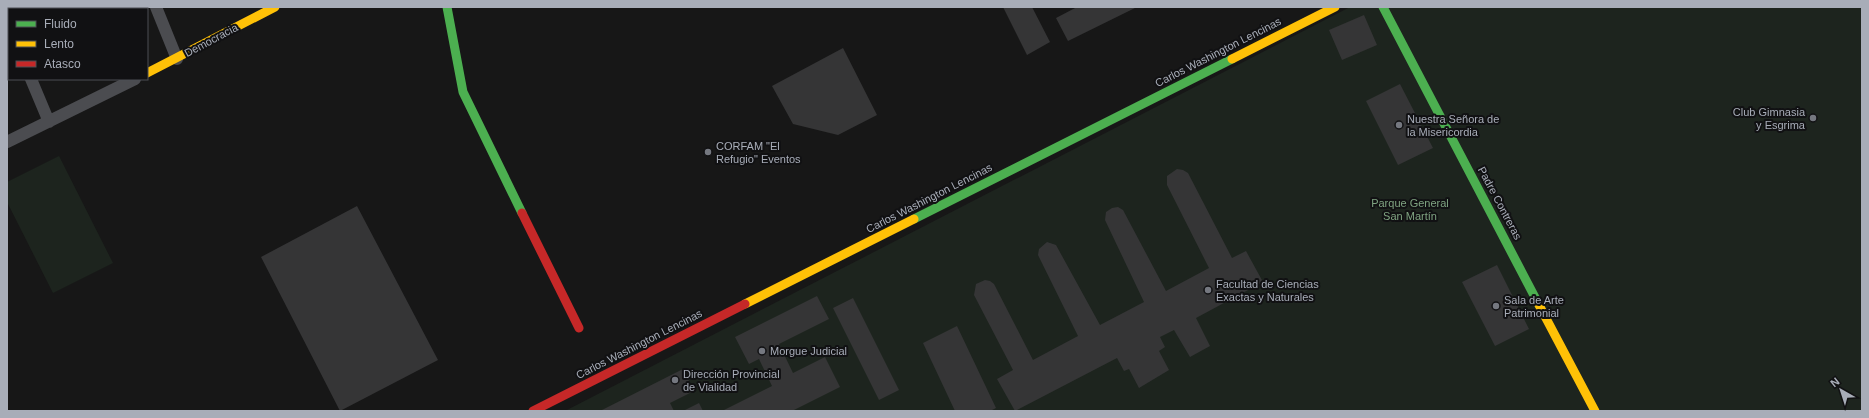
<svg xmlns="http://www.w3.org/2000/svg" width="1869" height="418" font-family="Helvetica,sans-serif">
<style>
.green{fill:#1d241e}
.building{fill:#353536}
.lines{fill:none;stroke-linecap:round;stroke-linejoin:round}
.street{stroke:#4b4c50;stroke-width:12}
.fast{stroke:#4caf50;stroke-width:9}
.slow{stroke:#ffc107;stroke-width:9}
.jam{stroke:#c62828;stroke-width:9}
.poi-dot{fill:#757880;stroke:#111113;stroke-width:1.5}
.labels{text-anchor:middle;stroke-width:4;stroke-linejoin:round;paint-order:stroke}
.street-label{font-size:11px;fill:#a8adb8;stroke:#111113}
.poi-label{font-size:11px;fill:#a8adb8;stroke:#111113;text-anchor:start}
.park-label{font-size:11px;fill:#7fa381;stroke:#111113}
</style>
<rect width="100%" height="100%" fill="#171717"/>
<path class="green" d="M1350 7H1862V411H565Z
M59 156 113 263 53 293 7 202V182Z"/>
<path class="building" d="M1003 7H1032L1050 42 1027 55Z
M1077 7H1137L1068 41 1056 18Z
M1364 15 1377 45 1342 60 1329 30Z
M843 48 877 115 838 135 793 124 772 86Z
M1400 84 1433 148 1398 165 1366 101Z
M1177 169 1183 170 1188 173 1232 258 1246 251 1263 282 1196 318 1210 346 1190 357 1174 330 1160 337 1165 347 1159 351 1169 370 1139 388 1129 369 1124 371 1117 358 1015 411 997 379 1013 370 974 295 976 284 985 280 990 281 994 284 1033 360 1078 336 1038 255 1039 249 1047 242 1056 245 1100 325 1144 302 1105 220 1106 212 1112 208 1118 207 1123 210 1166 291 1209 268 1167 185V176Z
M357 206 438 360 340 411 261 257Z
M1497 265 1529 329 1495 346 1462 282Z
M817 296 829 319 779 344 793 373 825 357 840 387 792 411H722L772 386 759 359 749 364 735 337Z
M853 298 899 390 879 400 833 308Z
M957 326 996 408 990 411H955L923 343Z
M683 369 694 391 670 403 674 411H600Z
M699 403 703 411H683Z"/>
<g class="lines">
<path class="street" d="M156 7 177 59
M7 21 9 26
M31 79 49 122
M7 142 135 79"/>
<path class="fast" d="M447 7 463 92 522 213
M1383 7 1539 305
M914 219 1232 59"/>
<path class="slow" d="M1232 59 1335 7
M147 73 275 7
M745 304 914 219
M1539 305 1595 411"/>
<path class="jam" d="M522 213 579 328
M533 411 745 304"/>
</g>
<g class="poi-dot">
<circle cx="1813" cy="118" r="4"/>
<circle cx="1399" cy="125" r="4"/>
<circle cx="708" cy="152" r="4"/>
<circle cx="1208" cy="290" r="4"/>
<circle cx="1496" cy="306" r="4"/>
<circle cx="762" cy="351" r="4"/>
<circle cx="675" cy="380" r="4"/>
</g>
<g class="labels">
<g class="street-label">
<text transform="translate(211 40) rotate(-28)" y="4">Democracia</text>
<text transform="translate(1218 52) rotate(-27)" y="4">Carlos Washington Lencinas</text>
<text transform="translate(929 198) rotate(-27)" y="4">Carlos Washington Lencinas</text>
<text transform="translate(1500 203) rotate(62)" y="4">Padre Contreras</text>
<text transform="translate(639 344) rotate(-27)" y="4">Carlos Washington Lencinas</text>
</g>
<g class="poi-label">
<text x="1805" y="116" text-anchor="end">Club Gimnasia<tspan x="1805" dy="13">y Esgrima</tspan></text>
<text x="1407" y="123">Nuestra Señora de<tspan x="1407" dy="13">la Misericordia</tspan></text>
<text x="716" y="150">CORFAM "El<tspan x="716" dy="13">Refugio" Eventos</tspan></text>
<text x="1216" y="288">Facultad de Ciencias<tspan x="1216" dy="13">Exactas y Naturales</tspan></text>
<text x="1504" y="304">Sala de Arte<tspan x="1504" dy="13">Patrimonial</tspan></text>
<text x="770" y="355">Morgue Judicial</text>
<text x="683" y="378">Dirección Provincial<tspan x="683" dy="13">de Vialidad</tspan></text>
</g>
<g class="park-label">
<text x="1410" y="207">Parque General<tspan x="1410" dy="13">San Martín</tspan></text>
</g>
</g>
<rect width="1869" height="418" fill="none" stroke="#a8adb8" stroke-width="16"/>
<rect x="8" y="8" width="140" height="72" fill="#111113" stroke="#4d4f55"/>
<rect x="16" y="21" width="20" height="6" fill="#4caf50" stroke="#4d4f55"/>
<text x="44" y="28" font-size="12" fill="#a8adb8">Fluido</text>
<rect x="16" y="41" width="20" height="6" fill="#ffc107" stroke="#4d4f55"/>
<text x="44" y="48" font-size="12" fill="#a8adb8">Lento</text>
<rect x="16" y="61" width="20" height="6" fill="#c62828" stroke="#4d4f55"/>
<text x="44" y="68" font-size="12" fill="#a8adb8">Atasco</text>
<g transform="translate(1841 390) rotate(321)" stroke="#111113" stroke-width="3" paint-order="stroke">
<path d="M0-3L7 15L0 10L-7 15Z" fill="#a8adb8"/>
<text y="-6" font-size="11" font-weight="bold" text-anchor="middle" fill="#a8adb8">N</text>
</g>
</svg>
